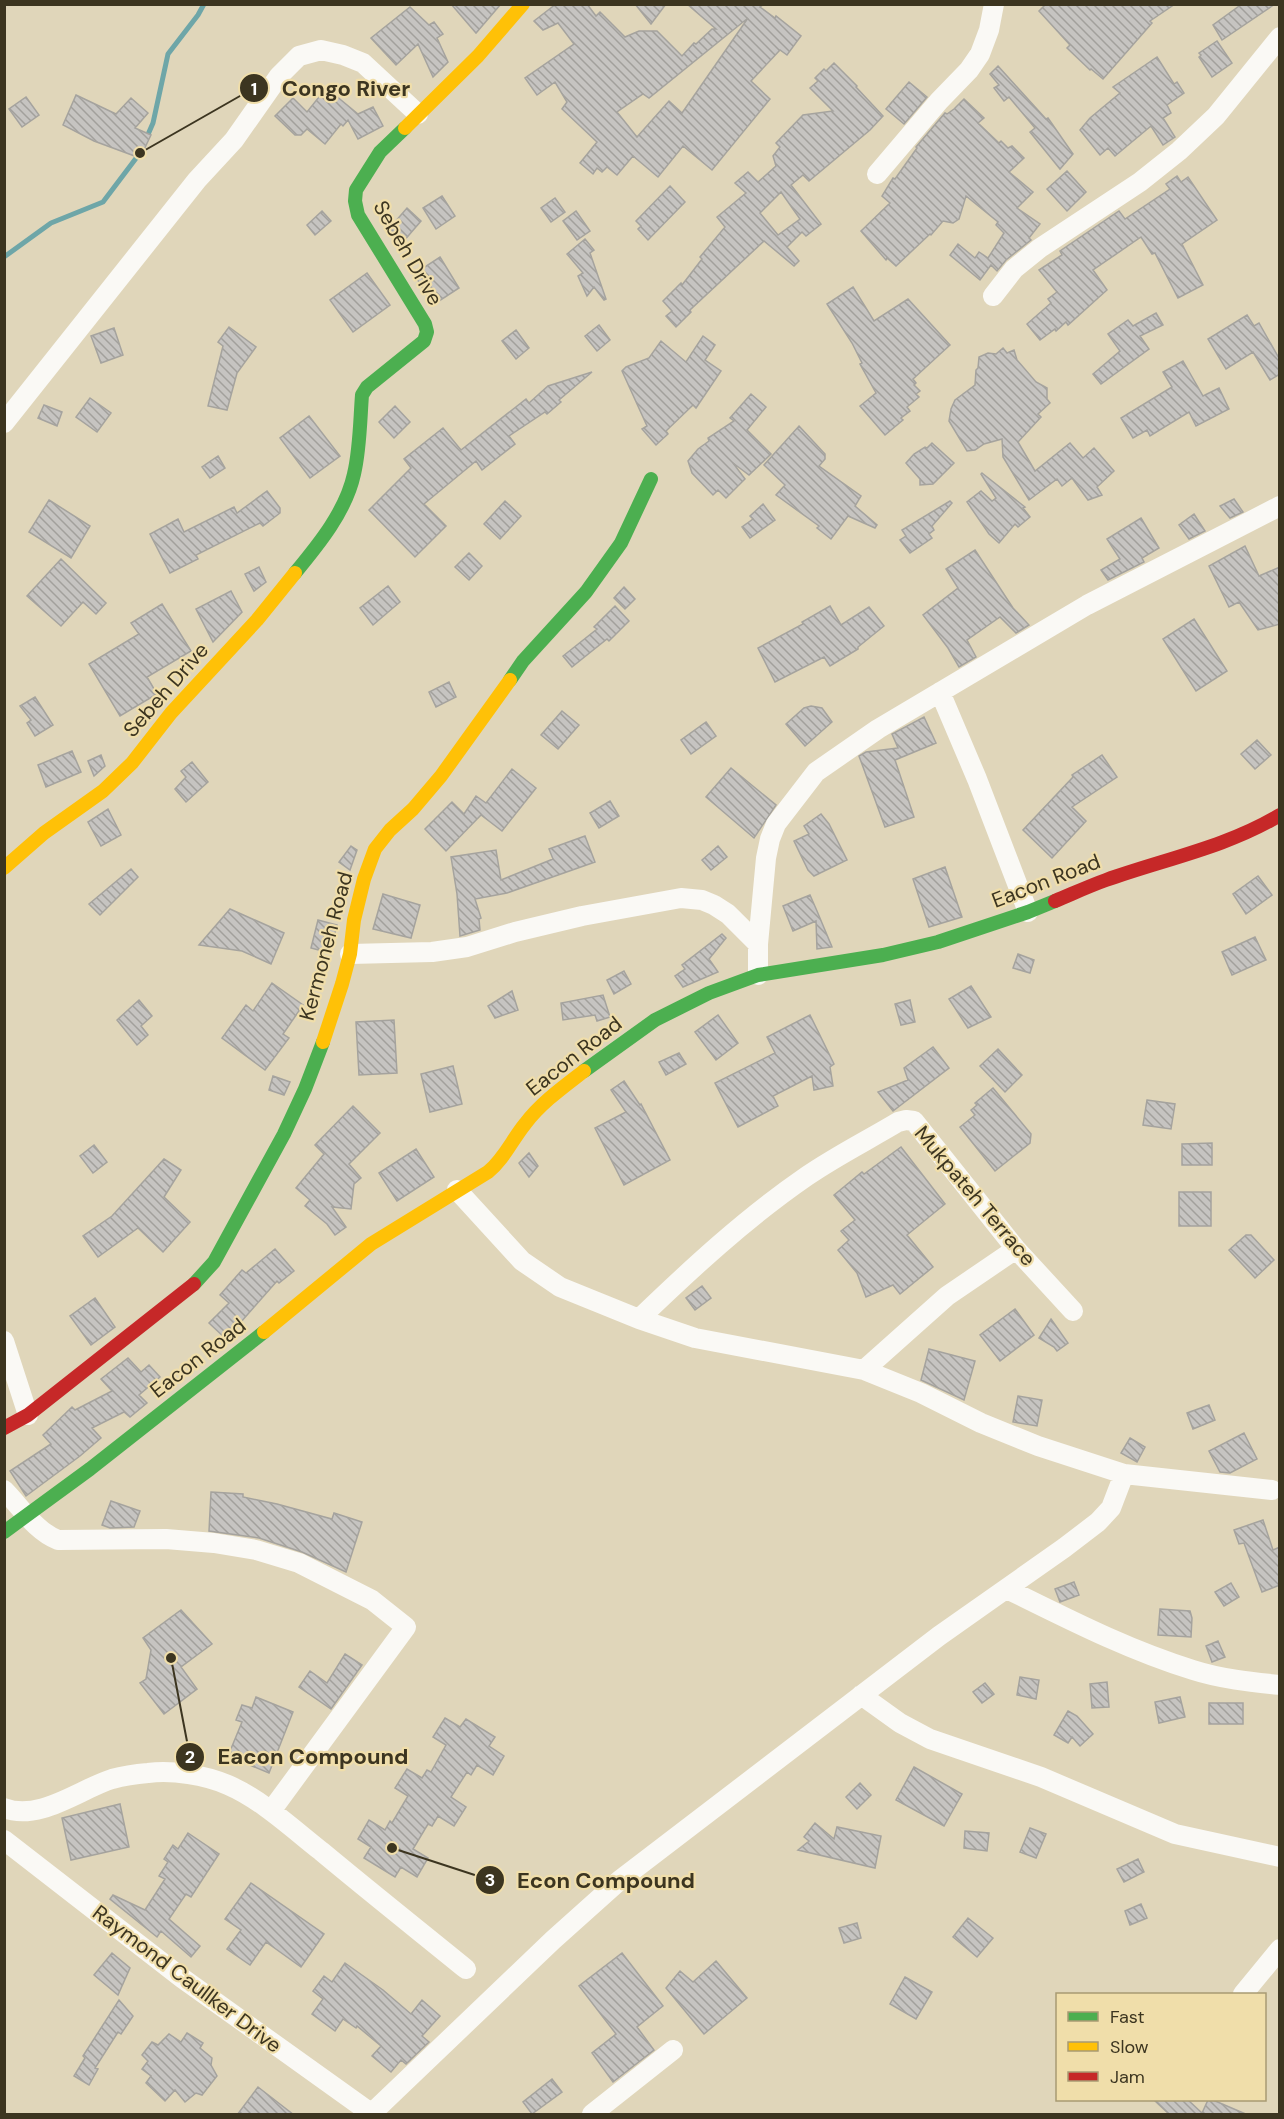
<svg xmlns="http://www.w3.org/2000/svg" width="1284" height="2119" font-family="'DM Sans',sans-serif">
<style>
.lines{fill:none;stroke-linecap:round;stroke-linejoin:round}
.stream{stroke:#6ea6a8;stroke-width:5}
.building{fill:url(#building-back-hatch);stroke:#a5a39e;stroke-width:1.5;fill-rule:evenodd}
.street{stroke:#faf9f5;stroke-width:20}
.fast{stroke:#4caf50;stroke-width:14}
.slow{stroke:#ffc107;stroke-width:14}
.jam{stroke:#c62828;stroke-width:14}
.labels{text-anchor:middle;stroke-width:4.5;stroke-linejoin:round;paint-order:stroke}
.street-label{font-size:21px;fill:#3c3520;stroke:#f0deaa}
.leader{fill:none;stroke:#3c3520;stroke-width:2}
.callout-dot{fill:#3c3520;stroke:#f0deaa;stroke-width:2}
.mark-label{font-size:18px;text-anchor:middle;font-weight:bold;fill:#fff}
.callout-label{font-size:22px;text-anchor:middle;font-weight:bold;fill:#3c3520;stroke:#f0deaa;stroke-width:4.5;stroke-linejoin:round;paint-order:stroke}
</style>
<defs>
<pattern id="building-back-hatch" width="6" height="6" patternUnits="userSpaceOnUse" patternTransform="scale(1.5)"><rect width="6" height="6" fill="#c6c4c1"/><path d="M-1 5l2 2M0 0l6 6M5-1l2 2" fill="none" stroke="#a2a09c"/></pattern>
</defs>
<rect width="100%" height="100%" fill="#e0d6ba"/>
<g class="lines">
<path class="stream" d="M146 139 153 123 168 54 198 15 204 4
M4 257 51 223 103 202 140 153"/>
</g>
<path class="building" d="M451 4H501L476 33Z
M556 4H587L596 16 600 12 625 37 639 31H657L682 56 694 43 696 44 712 29H716L687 4H764L760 7 775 18 776 16 801 36 787 55 780 50 751 81 770 99 712 170 683 146 658 177 633 156 617 175 607 167 602 172 597 168 593 174 580 163 597 142 562 109 567 102 555 82 537 95 525 78 574 44 558 23 543 30 534 21ZM748 18 682 113 669 101 637 137 617 112 643 94 649 98Z
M635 4H666L651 24Z
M1046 4H1175L1150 21 1152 23 1103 79 1091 69 1090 70 1067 48 1070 45 1039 11Z
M1242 4H1275L1222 40 1213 25Z
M410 7 429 25 434 22 443 34 437 38 448 62 433 77 418 44 396 65 371 38Z
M1217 41 1232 63 1212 77 1199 57 1201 55 1199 53Z
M1157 57 1174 84 1177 82 1184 93 1167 105 1171 113 1163 118 1175 137 1163 145 1151 126 1115 156 1108 148 1100 155 1080 130 1090 118 1120 93 1113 87Z
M834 63 857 86 856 87 883 116 870 130 809 181 803 175 791 185 821 224 806 236 802 232 787 247 799 261 794 266 764 241 690 310 691 312 676 327 666 316 672 311 663 301 681 283 682 285 702 259 700 257 725 227 717 217 746 193 735 183 748 172 758 182 776 166 773 156 780 147 776 143 803 115 833 111 810 88 818 81 815 78 824 69 826 71ZM781 192 800 219 778 235 760 213Z
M998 66 1046 119 1048 118 1073 154 1060 169 1030 132 1035 128 1009 97 1004 101 994 88 999 85 990 74Z
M909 82 927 97 904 124 886 109Z
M323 92 333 100 336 97 335 95 358 114 373 107 383 126 358 139 348 120 343 126 341 124 325 144 307 129 301 135H295L275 116 293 98 307 112Z
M76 95 116 114 131 98 148 113 135 128 151 135 140 158 94 141 63 125Z
M26 97 39 115 22 127 9 109Z
M964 99 984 118 978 123 999 143 1001 141 1008 148 1012 146 1024 158 1009 172 1033 192 1017 208 1040 224 1029 238 1031 240 1006 260 997 271 991 265 980 280 950 255 958 244 975 258 979 252 988 258 1004 233 996 225 998 222 966 196 959 219 953 223 943 221 931 235 930 234 896 266 887 258 886 260 861 231 890 203 882 196 893 178 895 179 917 148 916 147 945 113 947 114 954 109Z
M1067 171 1086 192 1067 211 1047 189Z
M1177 176 1181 182 1188 177 1217 220 1182 244 1203 285 1178 298 1155 253 1152 254 1141 237 1093 270 1107 290 1068 325 1066 322 1056 331 1055 329 1040 340 1027 324 1051 303 1048 299 1057 292 1039 270 1062 255 1060 251 1119 211 1125 219 1170 189 1166 184Z
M670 186 685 202 648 240 638 229 641 226 636 221Z
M442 196 455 216 436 229 423 208Z
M555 198 565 212 551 222 541 208Z
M407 208 421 221 403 242 388 230Z
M322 211 331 221 315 235 307 225Z
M576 211 590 231 577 240 563 221Z
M585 239 594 250 590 253 606 299 604 300 594 287 587 296 578 276 583 273 567 254Z
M440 257 459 288 433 305 414 274Z
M367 273 390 305 353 332 330 300Z
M853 287 874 321 908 299 950 345 913 379 916 383 914 385 920 391 916 394 919 397 907 407 910 411 901 418 903 420 885 435 860 406 876 393 860 364 862 363 852 343 827 304Z
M1156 313 1163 325 1140 336 1149 349 1101 384 1093 374 1120 351 1108 334 1128 320 1133 326Z
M1247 315 1254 326 1259 323 1280 360V374L1270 380 1253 352 1226 369 1208 339Z
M599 325 610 340 597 351 585 336Z
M229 327 256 347 237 373 227 410 208 406 223 346 218 342Z
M114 328 123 355 101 363 91 336Z
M516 330 529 348 516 359 502 341Z
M703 336 715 345 705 360 721 371 696 408 693 405 666 431 668 434 656 445 642 429 647 426 622 371 626 367 649 358 661 341 686 362Z
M1003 348 1007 353 1014 350 1017 360 1036 382 1047 388V399L1050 403 1038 414 1041 417 1018 442 1035 471 1070 443 1083 458 1094 448 1114 471 1097 487 1102 495 1088 500 1072 478 1062 486 1057 479 1029 500 1003 457 1002 439 984 444 975 450 967 451 949 421 951 409 955 400 975 385 976 370 978 368 979 357 988 353 996 354Z
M1183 361 1203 396 1219 388 1229 409 1196 426 1189 412 1150 436 1147 430 1133 438 1121 418 1172 387 1163 372Z
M592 372 559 400 561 402 547 414 545 412 509 436 515 444 482 470 476 461 424 504 446 526 415 557 369 510 411 468 404 459 443 428 461 450 526 399 529 403 548 386Z
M751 394 766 407 747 430 771 454 749 475 733 463 745 479 726 498 718 490 713 495 692 473 688 461 698 449 709 441 708 438 734 421 730 418Z
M90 398 111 413 97 432 76 417Z
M44 405 62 412 57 426 38 418Z
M395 406 410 422 394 438 379 422Z
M309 416 340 456 310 478 280 438Z
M799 426 825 454V459L819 466 861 496 855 506 877 525 875 528 848 516 831 539 817 528 819 526 776 495 785 485 764 465Z
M932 443 954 463 933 484 920 485V479L906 463 914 454 925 447 927 448Z
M218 456 225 468 210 478 202 467Z
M982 473 1025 507 1023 508 1030 517 1018 527 1015 524 999 543 989 534 967 502 981 491 992 501 996 498 981 474Z
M267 491 280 508V513L263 526 260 523 196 555 198 559 170 573 150 534 178 519 184 532 234 507 237 513Z
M1234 499 1243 512 1230 518 1220 506Z
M49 500 90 526 71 558 29 532Z
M505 501 521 516 500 539 484 524Z
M950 501 952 503 932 526 934 530 929 534 932 538 910 553 900 540 906 536 902 530Z
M763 504 775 520 750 538 742 527 753 519 750 516Z
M1194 514 1205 531 1189 539 1179 525Z
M1141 518 1159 548 1142 558 1144 562 1108 580 1101 570 1120 559 1107 539Z
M1245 546 1259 576 1280 567V624L1258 630 1239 602 1229 607 1209 566Z
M975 550 1013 608 1029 625 1016 633 1000 617 967 640 976 657 959 667 948 648 923 615 958 588 946 569Z
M469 553 482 566 469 580 455 567Z
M61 559 106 603 96 614 83 602 61 626 27 596Z
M259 567 266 582 254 591 245 574Z
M388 586 400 602 373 625 360 608Z
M624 587 635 599 625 609 614 598Z
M231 591 242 612 213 642 196 609Z
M162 604 191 651 147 677 157 694 120 716 89 664 139 634 131 623Z
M615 606 629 621 609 641 607 639 572 667 563 656 597 629 594 627Z
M830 606 841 625 869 607 884 626 858 647V649L830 666 824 657 775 682 758 648 803 624 802 622Z
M1194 619 1227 671 1196 691 1163 639Z
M449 682 456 697 436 707 429 692Z
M35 697 53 725 35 736 27 723 31 720 20 706Z
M811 706 822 708 832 722 805 746 786 724 804 708Z
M562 711 579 725 558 749 541 735Z
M924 717 936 743 895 760 914 817 885 827 859 756 866 752 898 748 892 734Z
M706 722 716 736 691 754 681 740Z
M1257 740 1271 755 1255 769 1241 754Z
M72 751 81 772 46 787 38 765Z
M101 755 105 766 94 776 88 761Z
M1102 755 1117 777 1072 807 1086 821 1052 858 1023 830 1073 777 1072 775Z
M192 762 208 782 186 802 175 789 186 777 181 771Z
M731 768 776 805 754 838 706 797Z
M512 769 536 788 502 831 481 815 446 851 425 829 452 802 464 814 476 796 486 803Z
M610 801 619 816 599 828 590 813Z
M108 809 121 835 101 846 88 822Z
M821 814 829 824 847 860 814 876 808 870 794 841 809 834 804 826Z
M585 836 595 862 507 893 475 899 481 918 479 919 480 930 460 936 457 894 451 857 496 850 501 880 553 859 549 849Z
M351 846 357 850 350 870 339 862Z
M718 846 727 857 711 870 702 860Z
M945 867 962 917 929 927 913 879Z
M131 869 138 877 100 915 89 904Z
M1258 876 1272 895 1246 914 1233 894Z
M383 894 420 905 411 938 373 929Z
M810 895 817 911 832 947 817 949 816 921 793 931 783 906Z
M230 909 284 933 271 964 242 951 199 945Z
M318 920 337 925 330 953 311 948Z
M722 934 726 938 709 959 718 972 683 987 675 976 685 969 682 965Z
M1255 937 1266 960 1232 975 1222 952Z
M1018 954 1034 960 1030 973 1013 968Z
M624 971 631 984 614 994 607 980Z
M272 983 303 1005 283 1034 289 1038 265 1070 222 1038 246 1005 253 1011Z
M971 986 991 1017 968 1028 949 999Z
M512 991 518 1010 495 1018 488 1006Z
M603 995 610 1017 597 1021 595 1015 563 1020 561 1003Z
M139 1000 152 1016 141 1026 148 1035 137 1045 117 1020Z
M910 1000 915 1022 901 1025 895 1004Z
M718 1015 738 1043 716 1060 695 1032Z
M810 1015 834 1064 830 1067 833 1086 814 1090 812 1076 773 1096 778 1106 738 1127 715 1083 775 1053 767 1037Z
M394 1020 397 1073 359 1075 356 1022Z
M933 1047 949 1068 893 1111 878 1092 908 1080 904 1068Z
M998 1049 1022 1075 1005 1092 980 1066Z
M679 1053 686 1064 666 1075 659 1062Z
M453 1066 462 1104 430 1112 421 1074Z
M273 1076 290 1082 284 1095 269 1090Z
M624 1081 640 1105 641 1104 670 1160 624 1185 595 1128 626 1112 611 1090Z
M993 1088 1031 1134 1030 1143 995 1171 960 1127 975 1115 971 1110 977 1105 975 1103Z
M1147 1100 1175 1104 1171 1129 1143 1125Z
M353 1106 380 1133 349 1164 361 1178 354 1184 351 1209 332 1207 346 1227 335 1235 327 1224 305 1206 310 1200 296 1188 324 1154 315 1145Z
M1212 1143V1165H1182V1144Z
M94 1145 107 1162 93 1173 80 1156Z
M901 1147 945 1204 907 1235 933 1267 900 1294 893 1285 866 1297 857 1273 838 1250 849 1240 841 1231 855 1220 834 1195 862 1172 864 1174Z
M416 1149 434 1177 397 1201 379 1173Z
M529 1153 538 1166 529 1177 519 1163Z
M164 1159 181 1170 164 1197 190 1222 163 1252 138 1228 98 1257 83 1236 112 1216Z
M1179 1192H1211V1226H1179Z
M1246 1235H1251L1274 1260 1255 1278 1229 1250Z
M275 1249 294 1271 279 1283 277 1281 226 1339 209 1323 229 1303 220 1295 242 1270 246 1273Z
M702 1286 711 1298 695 1310 686 1298Z
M95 1298 115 1327 91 1345 70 1316Z
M1015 1309 1034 1335 1000 1361 980 1335Z
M1051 1319 1068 1343 1057 1351 1054 1347 1039 1338Z
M929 1349 975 1361 964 1400 921 1380Z
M128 1358 141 1372 149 1365 160 1377 139 1395 147 1403 130 1417 124 1412 92 1428 101 1438 80 1456 26 1496 10 1471 51 1444 43 1435 72 1407 75 1410 112 1391 101 1379Z
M1018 1396 1042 1400 1037 1426 1013 1422Z
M1209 1405 1215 1420 1193 1429 1187 1413Z
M1244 1433 1257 1459 1230 1473 1220 1472 1209 1451Z
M1130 1438 1145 1447 1137 1462 1121 1453Z
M211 1492 243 1494V1497L277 1504 332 1519 334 1513 362 1522 346 1572 302 1552 259 1538 209 1531Z
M111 1501 140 1511 134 1527 110 1528 102 1525Z
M1263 1520 1273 1550 1280 1547V1585L1262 1592 1244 1543 1239 1544 1234 1530Z
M1074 1582 1079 1595 1060 1602 1055 1589Z
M1231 1583 1239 1597 1224 1606 1215 1592Z
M1160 1609 1190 1611 1192 1618 1191 1637 1158 1635Z
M181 1610 212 1644 181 1667 197 1689 164 1714 140 1683 146 1679 151 1650 143 1638Z
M1218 1641 1225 1657 1212 1662 1206 1646Z
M345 1654 362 1665 331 1709 299 1687 310 1671 327 1683Z
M1020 1677 1039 1680 1036 1699 1017 1695Z
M1107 1682 1109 1707 1092 1708 1090 1684Z
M985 1683 994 1694 982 1703 973 1692Z
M256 1697 293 1712 269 1773 228 1756 242 1722 236 1720 242 1705 252 1708Z
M1180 1697 1185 1717 1159 1723 1155 1702Z
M1209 1703H1243V1724H1209Z
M1068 1711 1077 1716 1093 1734 1080 1746 1072 1737 1068 1743 1054 1735Z
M445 1718 460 1727 466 1719 495 1737 489 1746 504 1756 493 1775 477 1765 471 1775 467 1772 451 1797 466 1807 454 1826 438 1816 432 1826 428 1824 413 1849 428 1858 417 1877 401 1867 395 1877 364 1858 371 1847 358 1839 369 1820 385 1830 390 1821 392 1823 408 1796 395 1788 407 1769 422 1778 427 1770 431 1772 446 1745 433 1737Z
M914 1767 962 1794 944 1826 896 1800Z
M860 1783 871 1795 857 1809 846 1797Z
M120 1804 129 1847 71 1860 62 1818Z
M815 1823 834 1839 837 1827 881 1836 875 1868 798 1850 809 1841 804 1837Z
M1030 1828 1046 1834 1036 1858 1020 1852Z
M965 1831 989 1833 987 1851 964 1848Z
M188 1833 219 1854 191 1897 186 1894 169 1919 200 1946 191 1957 161 1931 157 1937 110 1899 113 1895 145 1910 165 1879 159 1876 168 1862 164 1859 173 1845 178 1849Z
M1138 1859 1144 1872 1124 1882 1117 1869Z
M251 1883 324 1934 301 1967 266 1942 250 1965 227 1949 241 1930 225 1919Z
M1141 1904 1147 1918 1130 1925 1125 1911Z
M968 1918 993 1938 977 1957 953 1937Z
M857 1923 861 1938 844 1943 839 1928Z
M112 1953 130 1968 118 1995 94 1975Z
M622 1953 663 2006 637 2027 654 2050 613 2082 592 2053 616 2034 579 1986Z
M716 1961 747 1998 704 2034 666 1988 680 1971 693 1982Z
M345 1963 383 1990 411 2014 422 2000 440 2016 422 2036 429 2042 406 2064 401 2060 391 2072 372 2056 381 2046 357 2026 356 2028 343 2019 335 2031 312 2014 323 1999 313 1991 324 1976 332 1982Z
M905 1977 932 1992 916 2019 890 2004Z
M119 2000 133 2016 121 2034 118 2032 95 2068 98 2069 89 2085 74 2076 85 2058 83 2056Z
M187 2033 203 2043 200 2048 212 2058 211 2065 217 2076 202 2095 196 2093 185 2102 175 2090 165 2101 146 2083 151 2076 142 2069 148 2061 142 2055 152 2042 158 2045 169 2034 181 2042Z
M552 2079 562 2092 532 2114 523 2102Z
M258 2087 294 2115H237Z
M1154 2100H1188L1202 2113 1208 2100H1213L1248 2115H1170Z"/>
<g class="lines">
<path class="street" d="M877 174 939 101 969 70 980 54 989 30 994 4
M993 296 1014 269 1040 248 1140 182 1179 151 1216 116 1280 37
M4 423 197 180 234 140 279 76 299 56 321 50 343 55 363 63 418 114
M940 692 977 779 1028 912
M350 954 432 952 467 947 515 932 582 916 681 898 702 900 714 905 728 914 758 944
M758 975V944L766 858 770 839 776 824 816 772 878 729 1087 605 1280 506
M457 1190 522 1261 560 1287 639 1319 695 1338 864 1370 921 1393 981 1423 1038 1446 1124 1474 1272 1490
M639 1319C692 1268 746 1218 807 1176 836 1156 868 1140 898 1122L906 1120 914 1121 1016 1249 1073 1311
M4 1341 28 1415
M864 1370 947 1296 1016 1249
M4 1490C21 1507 35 1531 58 1540L166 1539 214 1543 256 1550 299 1563 372 1600 406 1627 271 1811
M1007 1589C1068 1619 1128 1650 1193 1670 1221 1679 1251 1682 1280 1685
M861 1695 900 1723 930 1739 1041 1777 1175 1834 1280 1857
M4 1808C39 1822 80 1789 112 1779 123 1776 136 1774 148 1773 173 1770 205 1775 228 1785 261 1799 293 1829 321 1851 369 1891 418 1930 466 1969
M4 1840 182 1978 372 2114
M1243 1994 1280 1949
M371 2114 553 1940 620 1880 939 1636 1064 1548 1098 1522 1111 1508 1124 1474
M592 2114 673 2050"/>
<path class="fast" d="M295 573C319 544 346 511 354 474 360 449 360 421 362 395L367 387 424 341 427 332 425 324 358 215 355 201 356 190 380 152 405 128
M510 680 523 661 586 592 621 543 651 479
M584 1071 655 1020 709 993 758 975 883 955 938 942 1028 912 1055 901
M194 1284 214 1262 284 1134 305 1089 323 1042
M4 1532 90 1469 264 1332"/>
<path class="slow" d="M405 128 478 56 523 4
M4 868 44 833 103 791 132 763 171 713 257 620 295 573
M323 1042 342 984 350 954 354 920 364 879 375 849 390 830 413 809 441 776 510 680
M264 1332 371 1244 488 1172C504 1159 512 1140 525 1124 541 1103 562 1088 584 1071"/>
<path class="jam" d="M1055 901C1072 894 1089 886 1106 880 1165 859 1227 847 1280 815
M4 1428 28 1415 194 1284"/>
</g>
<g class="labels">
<g class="street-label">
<text transform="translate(408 253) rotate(60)" y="7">Sebeh Drive</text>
<text transform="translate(166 690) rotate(-49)" y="7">Sebeh Drive</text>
<text transform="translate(1046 881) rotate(-21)" y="7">Eacon Road</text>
<text transform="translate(326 946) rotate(-75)" y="7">Kermoneh Road</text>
<text transform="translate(574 1056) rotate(-38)" y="7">Eacon Road</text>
<text transform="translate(975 1196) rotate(50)" y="7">Mukpateh Terrace</text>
<text transform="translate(198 1358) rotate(-38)" y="7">Eacon Road</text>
<text transform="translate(187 1979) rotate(37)" y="7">Raymond Caullker Drive</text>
</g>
</g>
<path class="leader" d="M140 153L254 88M171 1658L190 1757M392 1848L490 1880"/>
<g class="callout-dot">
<circle cx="140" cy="153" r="6"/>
<circle cx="171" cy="1658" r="6"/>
<circle cx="392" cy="1848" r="6"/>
<circle cx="254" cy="88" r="15"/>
<circle cx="190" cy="1757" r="15"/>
<circle cx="490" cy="1880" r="15"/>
</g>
<g class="mark-label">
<text x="254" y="95">1</text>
<text x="190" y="1763">2</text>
<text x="490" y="1886">3</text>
</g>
<g class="callout-label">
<text x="346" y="96">Congo River</text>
<text x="313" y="1764">Eacon Compound</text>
<text x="606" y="1888">Econ Compound</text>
</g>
<rect width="1284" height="2119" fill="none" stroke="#3c3520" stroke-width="12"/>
<rect x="1056" y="1993" width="210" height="108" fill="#f0deaa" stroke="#a89a73" stroke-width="1.5"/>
<rect x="1068" y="2012" width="30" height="9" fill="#4caf50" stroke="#a89a73" stroke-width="1.5"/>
<text x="1110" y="2023" font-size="18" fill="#3c3520">Fast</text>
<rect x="1068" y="2042" width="30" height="9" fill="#ffc107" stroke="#a89a73" stroke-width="1.5"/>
<text x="1110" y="2053" font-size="18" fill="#3c3520">Slow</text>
<rect x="1068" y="2072" width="30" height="9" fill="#c62828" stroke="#a89a73" stroke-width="1.5"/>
<text x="1110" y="2083" font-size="18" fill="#3c3520">Jam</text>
</svg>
